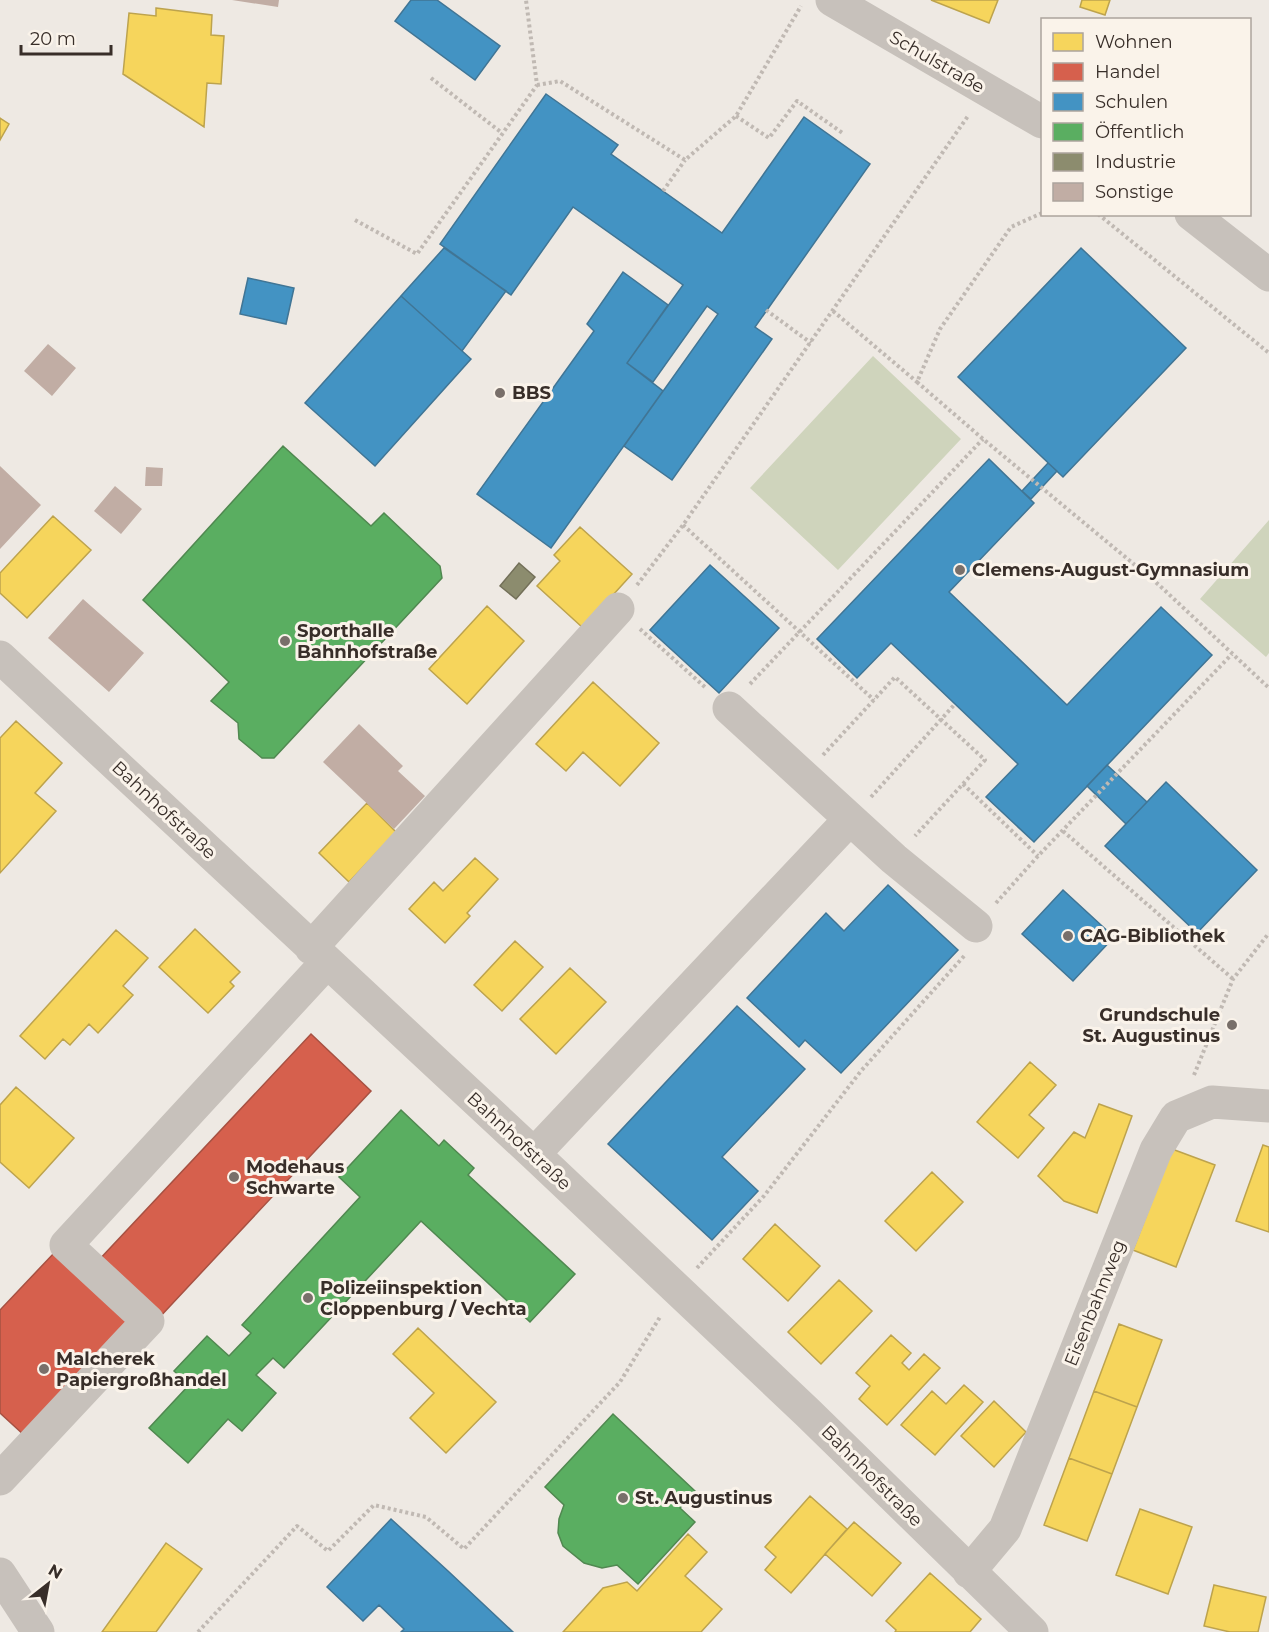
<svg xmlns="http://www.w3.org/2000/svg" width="1269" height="1632" font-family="Montserrat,sans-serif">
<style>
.green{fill:#cfd4bc}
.homes{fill:#f6d55c;stroke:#bda34d;stroke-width:1.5}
.shops{fill:#d6604d;stroke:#a75142;stroke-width:1.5}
.schools{fill:#4393c3;stroke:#407595;stroke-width:1.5}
.public{fill:#5aae61;stroke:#508850;stroke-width:1.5}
.industry{fill:#8c8c6e;stroke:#737059;stroke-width:1.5}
.building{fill:#c1ada4}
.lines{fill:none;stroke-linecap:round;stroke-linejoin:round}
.path{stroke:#c0b9b3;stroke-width:4;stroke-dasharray:3 3;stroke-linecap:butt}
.minor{stroke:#c7c1bb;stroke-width:33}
.poi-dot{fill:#786f6a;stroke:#faf3ea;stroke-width:2}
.labels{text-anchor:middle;stroke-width:6;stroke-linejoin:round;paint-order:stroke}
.street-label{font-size:18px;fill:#382e29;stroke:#faf3ea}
.poi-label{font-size:18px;font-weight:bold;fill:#382e29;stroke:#faf3ea;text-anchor:start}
</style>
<rect width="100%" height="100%" fill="#eee9e3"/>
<path class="green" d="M873 356 961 439 838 570 750 488Z
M1269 520V653L1266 657 1200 599Z"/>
<path class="homes" d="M931 0H998L989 23Z
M1082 0H1110L1105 15 1080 7Z
M156 8 212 15 211 35 224 36 221 84 207 83 204 127 123 74 129 13 156 16Z
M0 118 9 124 0 140Z
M53 516 91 550 27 618 0 593V573Z
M580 527 632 574 583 628 537 586 560 561 554 555Z
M487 606 524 641 467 704 429 669Z
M593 682 659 743 620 786 583 752 566 771 536 744Z
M16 721 62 763 35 793 56 811 0 873V738Z
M367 803 396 832 349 882 319 853Z
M475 858 498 879 467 913 470 916 445 943 409 909 434 882 443 891Z
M195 929 240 972 230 982 234 986 208 1013 159 967Z
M116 930 148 958 123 986 133 995 98 1033 89 1024 70 1045 63 1039 45 1059 20 1036Z
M515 941 543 967 502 1011 474 985Z
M570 968 606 1002 556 1054 520 1019Z
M1030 1062 1056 1085 1029 1115 1044 1128 1018 1158 977 1122Z
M16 1087 74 1138 29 1188 0 1162V1105Z
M1099 1104 1132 1116 1097 1213 1064 1201 1038 1176 1074 1132 1085 1138Z
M1263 1145 1269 1147V1232L1236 1221Z
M1172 1149 1215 1165 1176 1267 1133 1250Z
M932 1172 963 1202 916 1251 885 1221Z
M775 1224 820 1266 788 1301 743 1259Z
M839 1280 872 1311 821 1364 788 1332Z
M1119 1324 1162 1340 1137 1407 1094 1391Z
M418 1328 496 1402 446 1453 410 1418 434 1393 393 1354Z
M891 1335 911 1353 902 1363 909 1370 924 1354 940 1368 887 1425 859 1399 870 1386 856 1373Z
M964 1385 983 1402 935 1455 901 1425 932 1391 946 1404Z
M1094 1391 1137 1407 1112 1474 1069 1458Z
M994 1401 1026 1432 994 1467 961 1436Z
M1069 1458 1112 1474 1087 1541 1044 1525Z
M810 1496 847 1529 791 1593 765 1570 776 1557 765 1547Z
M1140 1509 1192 1527 1168 1594 1116 1575Z
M854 1522 901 1563 872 1596 825 1554Z
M688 1534 707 1552 685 1576 722 1609 701 1632H563L603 1588 627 1582 637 1591Z
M166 1543 202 1569 156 1632H102Z
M930 1573 981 1619 970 1632H895L896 1630 886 1621Z
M1214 1585 1266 1597 1258 1632H1230L1204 1626Z"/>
<path class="shops" d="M311 1034 371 1091 158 1319 97 1262Z
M55 1252 131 1325 25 1436 0 1413V1310Z"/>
<path class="schools" d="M411 0H437L500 46 475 80 395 21Z
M546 94 618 145 611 154 722 233 804 117 870 164 755 327 772 339 672 480 624 446 718 314 707 306 653 382 627 363 683 285 573 207 511 295 440 244Z
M444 248 506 291 462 351 401 296Z
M1081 248 1186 348 1063 477 958 377Z
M623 272 668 305 627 363 663 391 551 548 477 494 594 331 587 324Z
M248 278 294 288 286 324 240 314Z
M401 296 471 359 375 466 305 403Z
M989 459 1034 503 949 592 1067 705 1161 607 1212 655 1034 842 986 797 1018 764 891 643 857 678 817 639Z
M1048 463 1057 471 1031 499 1022 491Z
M710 565 779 628 719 693 650 630Z
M1107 765 1147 802 1126 824 1087 786Z
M1166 782 1257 870 1197 933 1105 846Z
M888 885 958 950 841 1073 805 1040 799 1047 747 998 826 913 844 931Z
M1063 890 1114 937 1073 981 1022 934Z
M737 1006 805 1069 722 1157 758 1191 712 1240 608 1144Z
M391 1519 448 1571 513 1632H401L404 1629 379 1605 363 1621 327 1587Z"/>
<path class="public" d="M283 446 371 526 384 513 440 566 442 578 274 758H262L239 739 238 723 211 701 229 682 143 600Z
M401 1110 439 1146 444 1140 474 1168 468 1175 575 1274 530 1322 421 1221 284 1368 273 1358 256 1375 276 1393 242 1431 228 1419 188 1463 149 1428 189 1385 174 1371 207 1336 229 1356 251 1333 242 1325 360 1197 339 1177Z
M613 1414 695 1491 680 1508 695 1522 638 1584 617 1565 602 1568 584 1563 563 1546 558 1533 559 1519 564 1505 545 1487Z"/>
<path class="industry" d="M519 563 535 577 516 599 500 586Z"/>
<path class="building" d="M232 0H279L278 7Z
M48 344 76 368 52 396 24 371Z
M0 466 41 505 0 549Z
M146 467 163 468 162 486H145Z
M115 486 142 509 121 534 94 511Z
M83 599 144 653 109 692 48 638Z
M359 724 403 766 398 771 425 796 394 829 323 762Z"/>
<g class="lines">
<path class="path" d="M431 78 502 133
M537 85 560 81 685 160 736 116 801 6
M736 116 769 138 797 101 844 134
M663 191 685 160
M1042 213 1011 227 940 329 917 382 983 439 1159 585 1269 688
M1098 214 1269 353
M355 220 417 254 537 85 526 0
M766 310 811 343
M833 311 917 382
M683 525 874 700
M637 585 683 525 968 116
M640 629 706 688
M750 684 983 439
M823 755 895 677 985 760 915 836
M963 784 1038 856
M871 797 955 704
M1063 831 1233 979
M996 903 1038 856 1232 654
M1194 1075 1233 979 1269 933
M697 1268 764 1196 861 1071 965 955
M198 1632 297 1526 328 1551 374 1505 426 1517 464 1549 620 1382 660 1317"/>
<path class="minor" d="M832 0 1042 122
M1191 214 1269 275
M0 657 534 1154 808 1413 1032 1632
M729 708 894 859 976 926
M311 948 618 609
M534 1154 850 819
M0 1479 148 1321 66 1245 327 962
M969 1572 1005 1529 1156 1150 1176 1117 1212 1102 1269 1106
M0 1574 38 1632"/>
</g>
<g class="poi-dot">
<circle cx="500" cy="393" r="6"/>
<circle cx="960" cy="570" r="6"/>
<circle cx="285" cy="641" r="6"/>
<circle cx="1068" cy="936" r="6"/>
<circle cx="1232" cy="1025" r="6"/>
<circle cx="234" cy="1177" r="6"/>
<circle cx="308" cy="1298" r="6"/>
<circle cx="44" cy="1369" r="6"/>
<circle cx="623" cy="1498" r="6"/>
</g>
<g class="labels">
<g class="street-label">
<text transform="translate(937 62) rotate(30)" y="6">Schulstraße</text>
<text transform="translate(164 810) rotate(43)" y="6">Bahnhofstraße</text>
<text transform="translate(519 1141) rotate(43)" y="6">Bahnhofstraße</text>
<text transform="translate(1095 1303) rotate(-68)" y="6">Eisenbahnweg</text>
<text transform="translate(872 1476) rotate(45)" y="6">Bahnhofstraße</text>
</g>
<g class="poi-label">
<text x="512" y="399">BBS</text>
<text x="972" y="576">Clemens-August-Gymnasium</text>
<text x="297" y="637">Sporthalle<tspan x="297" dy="21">Bahnhofstraße</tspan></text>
<text x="1080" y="942">CAG-Bibliothek</text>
<text x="1220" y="1021" text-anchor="end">Grundschule<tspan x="1220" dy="21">St. Augustinus</tspan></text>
<text x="246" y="1173">Modehaus<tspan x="246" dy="21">Schwarte</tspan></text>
<text x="320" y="1294">Polizeiinspektion<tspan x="320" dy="21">Cloppenburg / Vechta</tspan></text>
<text x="56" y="1365">Malcherek<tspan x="56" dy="21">Papiergroßhandel</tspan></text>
<text x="635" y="1504">St. Augustinus</text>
</g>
</g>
<rect x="1041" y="18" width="210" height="198" fill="#faf3ea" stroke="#aca49d" stroke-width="1.5"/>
<rect x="1053" y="33" width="30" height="18" fill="#f6d55c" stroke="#aca49d" stroke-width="1.5"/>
<text x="1095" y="48" font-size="18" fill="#382e29">Wohnen</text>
<rect x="1053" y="63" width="30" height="18" fill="#d6604d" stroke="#aca49d" stroke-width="1.5"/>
<text x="1095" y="78" font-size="18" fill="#382e29">Handel</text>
<rect x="1053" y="93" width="30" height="18" fill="#4393c3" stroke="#aca49d" stroke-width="1.5"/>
<text x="1095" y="108" font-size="18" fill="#382e29">Schulen</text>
<rect x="1053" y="123" width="30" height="18" fill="#5aae61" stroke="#aca49d" stroke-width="1.5"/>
<text x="1095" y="138" font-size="18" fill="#382e29">Öffentlich</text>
<rect x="1053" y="153" width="30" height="18" fill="#8c8c6e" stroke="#aca49d" stroke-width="1.5"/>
<text x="1095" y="168" font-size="18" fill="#382e29">Industrie</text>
<rect x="1053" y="183" width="30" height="18" fill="#c1ada4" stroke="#aca49d" stroke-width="1.5"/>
<text x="1095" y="198" font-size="18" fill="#382e29">Sonstige</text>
<g transform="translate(48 1584) rotate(31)" stroke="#faf3ea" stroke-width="4.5" paint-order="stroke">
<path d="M0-4.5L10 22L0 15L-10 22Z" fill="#382e29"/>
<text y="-9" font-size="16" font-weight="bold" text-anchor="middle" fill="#382e29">N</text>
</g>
<path d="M21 45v9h90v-9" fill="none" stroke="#382e29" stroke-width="3"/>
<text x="30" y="45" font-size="18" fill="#382e29" stroke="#faf3ea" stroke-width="4.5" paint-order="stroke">20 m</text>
</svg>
